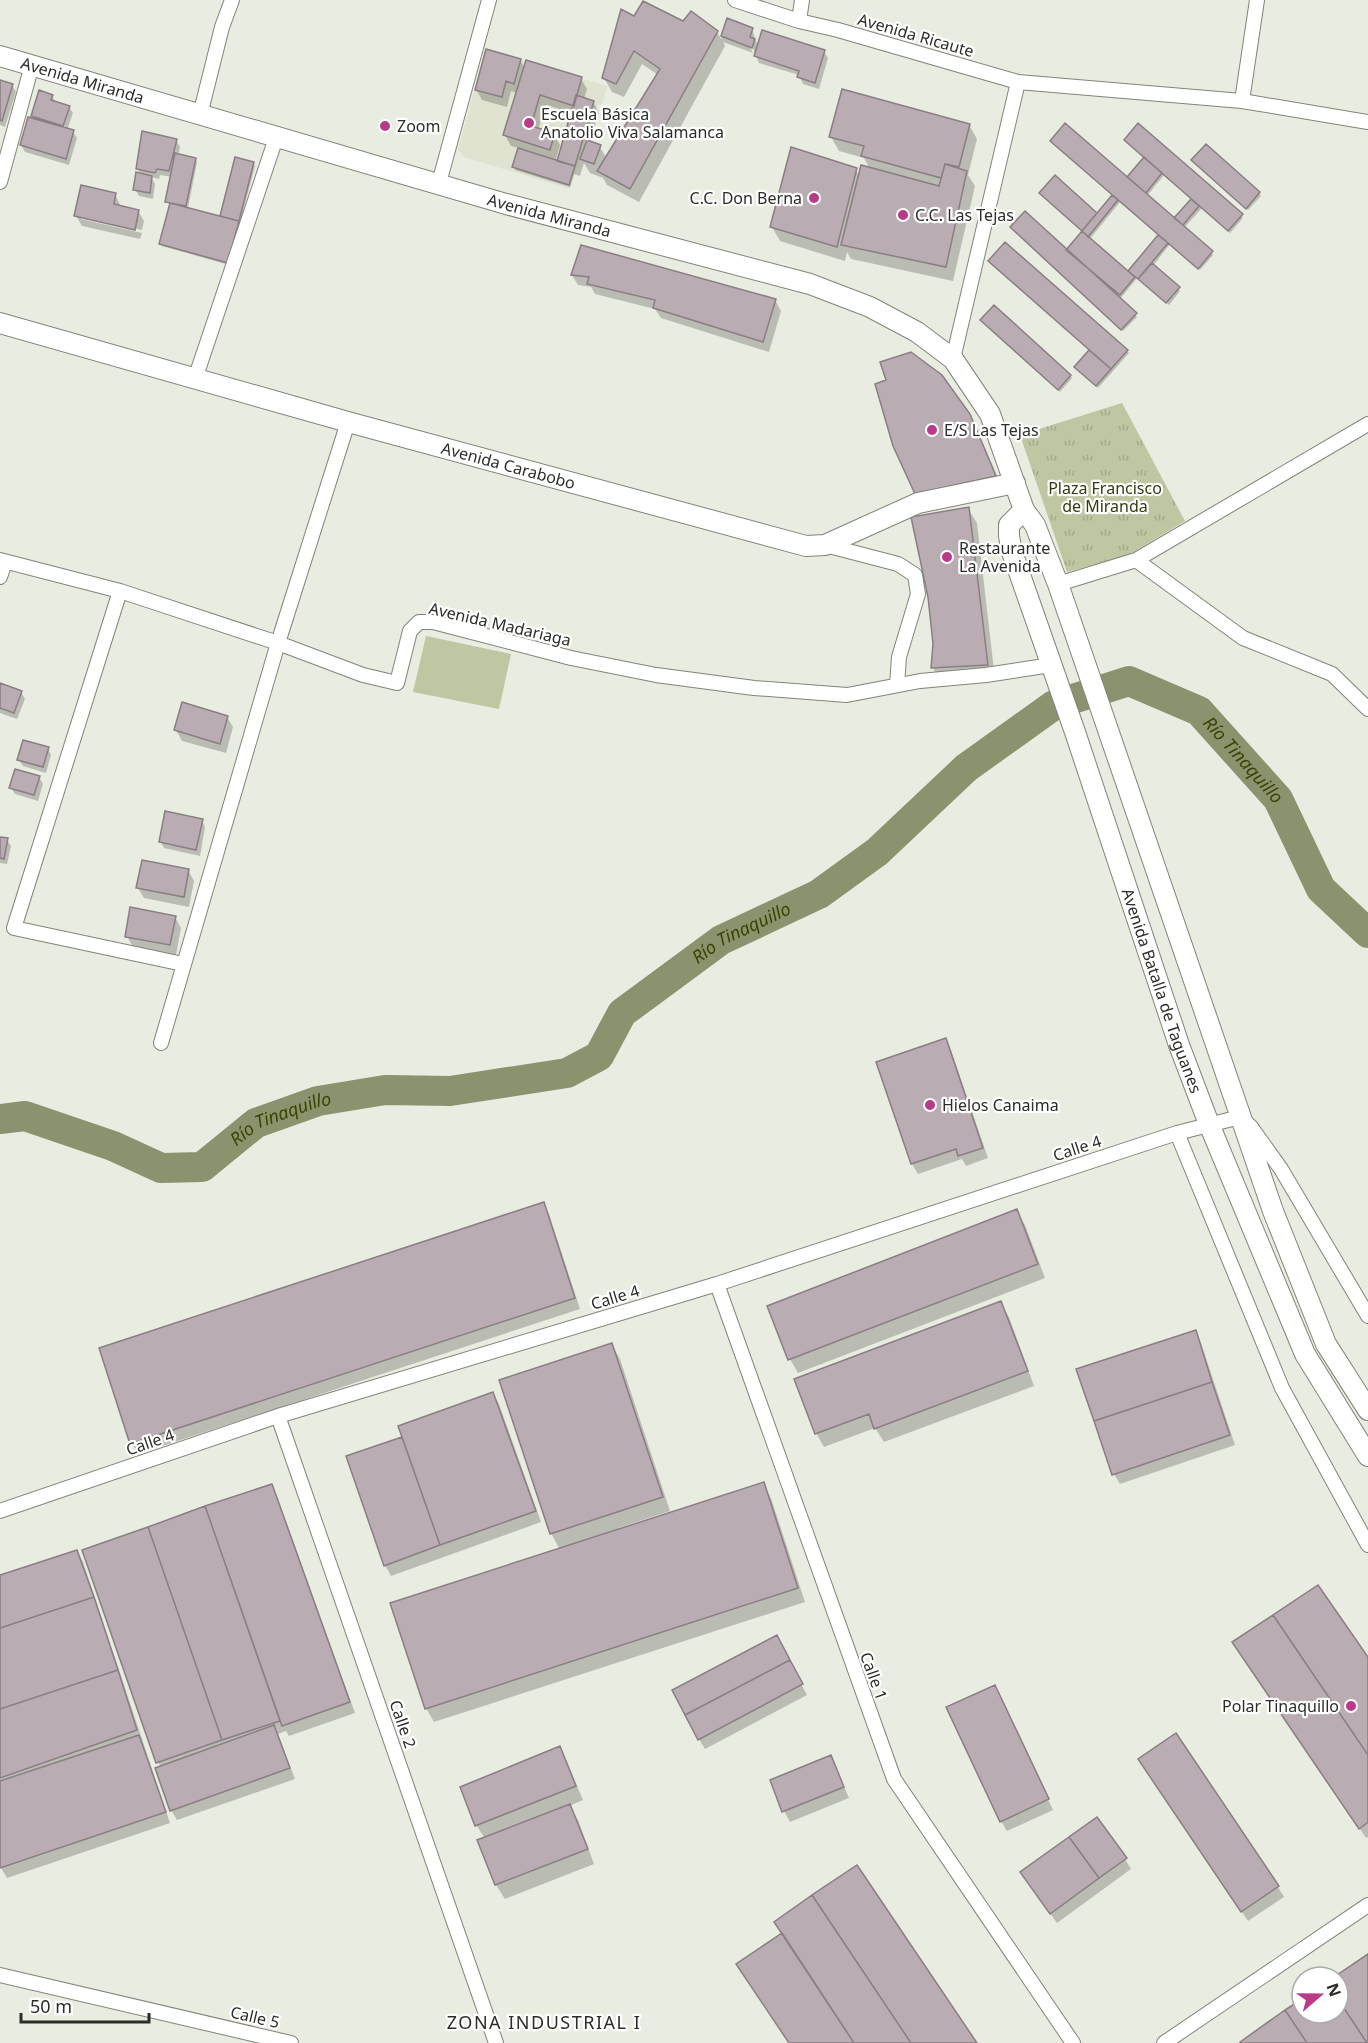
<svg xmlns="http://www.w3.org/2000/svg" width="1368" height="2043" font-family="'Noto Sans',sans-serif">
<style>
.built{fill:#dfe3d0}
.green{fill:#bec6a2}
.park{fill:url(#park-tufts)}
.shadow{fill:#0003;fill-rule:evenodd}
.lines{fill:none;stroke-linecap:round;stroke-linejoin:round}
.river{stroke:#8b926e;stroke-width:30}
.building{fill:#b9adb3;stroke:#897e83;stroke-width:1.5}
.street-casing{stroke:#82847a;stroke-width:16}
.secondary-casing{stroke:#82847a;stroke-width:22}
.street{stroke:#fff;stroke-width:14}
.secondary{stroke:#fff;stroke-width:20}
.poi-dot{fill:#b93a86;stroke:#fff;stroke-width:2}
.labels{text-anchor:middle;stroke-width:4.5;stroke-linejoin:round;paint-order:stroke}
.street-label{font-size:16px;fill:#2c2d28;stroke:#fff}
.poi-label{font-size:16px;fill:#2c2d28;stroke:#fff;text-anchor:start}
.park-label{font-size:16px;fill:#343b0d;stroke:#fff}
.water-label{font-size:18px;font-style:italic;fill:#3c4403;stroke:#fff}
.neighbourhood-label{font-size:18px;letter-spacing:1.5px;fill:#2c2d28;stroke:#fff}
</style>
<defs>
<pattern id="park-tufts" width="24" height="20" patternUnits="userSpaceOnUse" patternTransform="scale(1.5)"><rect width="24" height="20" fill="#bec6a2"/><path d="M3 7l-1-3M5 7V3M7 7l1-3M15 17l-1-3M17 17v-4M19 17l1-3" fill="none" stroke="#a3aa8c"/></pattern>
</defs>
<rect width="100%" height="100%" fill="#e9ece0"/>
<path class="built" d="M486 49 607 86 602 104 597 106 570 189 464 157 458 149Z"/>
<path class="green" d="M426 636 511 654 499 709 413 692Z"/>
<path class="park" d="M1122 403 1185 521 1128 555 1067 572 1020 435Z"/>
<path class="shadow" d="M635 18 684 23 717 32 721 39 728 20 752 29 758 47 824 52 828 58 819 89 803 84 799 75 759 63 750 41 747 42 753 53 723 42 725 46 639 202 607 185 603 178 590 173 584 163 580 176 574 174 570 187 515 170 514 167 519 148 511 146 505 135 517 93 511 91 507 107 482 100 476 89 520 60 525 68 581 79 587 89 584 99 593 102 599 112 590 143 600 147 607 159 658 75 642 64 624 97 612 92 604 78ZM546 105 573 113 559 160 556 159 560 145 554 135 538 130Z
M0 81 12 85 16 92 5 127 0 125Z
M52 96 56 103 69 107 73 113 67 130 73 132 77 138 69 165 25 152 21 145 36 121 33 116Z
M969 125 977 139 968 175 975 186 953 281 851 259 847 252 845 261 780 241 772 227 856 170 859 176 870 169 864 158 839 151 831 137Z
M176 140 180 147 178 156 195 159 197 162 188 208 221 218 237 159 253 163 255 166 229 265 162 246 160 243 171 205 167 202 172 177 160 175 159 179 151 177 155 184 153 199 139 196 135 189 141 175 138 169Z
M1126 140 1243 218 1230 233 1202 208 1184 228 1213 255 1200 270 1170 244 1153 266 1180 291 1169 305 1137 278 1120 299 1137 317 1123 331 1012 228 1067 251 1083 232 1042 196 1097 215 1113 196 1054 144 1128 179 1145 158ZM1164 175 1192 200 1175 220 1147 196ZM1120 202 1160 236 1128 273 1089 240Z
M1206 146 1259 193 1261 196 1248 210 1195 163 1193 161Z
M115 194 121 207 138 211 144 221 142 230 81 216V219L142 233 140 239 82 226 76 216Z
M582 246 775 300 781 311 769 352 661 318 655 309 595 294 591 287 578 285 572 275Z
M990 262 1127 351 1129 353 1098 388 1078 370 1090 351Z
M984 323 1070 375 1072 378 1060 392Z
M968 415 977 430 1003 490 925 507Z
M968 509 977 523 995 679 941 682 933 668 934 644Z
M0 685 21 692 25 699 17 719 0 713Z
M227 717 233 727 226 753 182 741 176 730Z
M48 749 51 755 46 773 23 766 19 760Z
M39 777 43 784 38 801 15 794 11 788Z
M202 821 205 827 200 856 164 848 160 841Z
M0 838 7 840 11 846 7 864 0 863Z
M188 870 194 881 189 907 144 898 138 888Z
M175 917 181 928 176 955 133 947 127 936Z
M945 1040 951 1050 988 1158 966 1166 962 1159 918 1174 912 1164Z
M543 1204 549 1214 580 1309 138 1454 132 1443Z
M1016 1211 1025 1225 1045 1278 798 1373 790 1359Z
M1000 1303 1009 1317 1034 1386 884 1442 875 1428 824 1447 816 1433Z
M1195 1332 1201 1343 1235 1445 1120 1484 1114 1474Z
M612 1345 620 1359 670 1511 618 1528 619 1531 763 1484 771 1498 805 1602 434 1722 426 1708 560 1550 551 1533Z
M493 1393 499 1404 541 1522 391 1576 385 1565 404 1438Z
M271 1485 277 1496 355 1713 289 1736 286 1731 278 1734 295 1779 177 1820 171 1810 160 1767 83 1551Z
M77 1551 83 1562 170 1823 7 1878 0 1866V1577Z
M782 1647 807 1695 705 1749 699 1739Z
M1240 1653 1368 1659V1837L1366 1838Z
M1000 1697 1053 1810 1007 1831 1001 1821Z
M559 1748 567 1762 583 1800 569 1806 578 1820 594 1864 505 1899 496 1885 479 1841 485 1839 477 1826 461 1788Z
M831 1757 849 1798 790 1822 784 1811Z
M1146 1770 1278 1887 1284 1897 1248 1921Z
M1125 1859 1131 1869 1057 1923 1028 1882Z"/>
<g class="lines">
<path class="river" id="s1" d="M0 1119 25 1116 113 1146 161 1168 202 1167 256 1123 318 1101 385 1090 450 1091 567 1073 599 1056 622 1013 721 940 819 894 877 852 966 768 1054 705 1129 681 1199 711 1278 799 1321 889 1368 933"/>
</g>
<path class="building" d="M643 1 683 21 691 11 718 31 630 189 597 171 660 69 634 51 616 84 602 78 621 9 634 16Z
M727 18 753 28 750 37 755 39 752 48 721 36Z
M762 30 825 50 815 83 797 77 799 71 754 56Z
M486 49 521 59 514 84 506 81 502 97 475 90Z
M526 60 582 77 574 106 540 95 531 126 555 133 550 150 503 135Z
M0 80 13 84 2 121 0 120Z
M842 89 970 124 959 167 945 164 941 178 861 156 864 146 829 137Z
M39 90 53 95 51 100 70 106 63 126 31 116Z
M576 95 594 101 575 166 557 161Z
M28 117 74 130 66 159 20 145Z
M1065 123 1213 251 1198 269 1050 141Z
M1138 123 1243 214 1228 231 1124 140Z
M142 131 177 139 169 171 157 169 155 173 136 169Z
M587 140 601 145 594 164 580 159Z
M1206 144 1260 192 1246 209 1191 160Z
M791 147 857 168 837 247 770 227Z
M518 148 575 166 569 185 512 167Z
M175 153 196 158 186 206 165 202Z
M235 157 254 162 239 221 220 216Z
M1144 157 1162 173 1146 193 1127 177Z
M945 164 967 171 946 267 841 245 861 165 939 186Z
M136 172 152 176 150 193 133 190Z
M1055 175 1097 213 1082 231 1039 193Z
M81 185 116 193 114 204 139 210 135 230 74 216Z
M1112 195 1118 200 1088 237 1082 231Z
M1191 199 1199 206 1183 225 1174 218Z
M170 203 239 221 228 263 159 244Z
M1025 211 1137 313 1121 330 1010 227Z
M1082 231 1135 277 1120 295 1066 250Z
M1158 235 1168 243 1138 279 1128 271Z
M1005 242 1128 350 1111 369 988 261Z
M581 245 776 299 763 342 653 308 655 300 587 284 589 277 571 275Z
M1152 263 1180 287 1166 303 1138 279Z
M994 305 1071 375 1058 390 980 320Z
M1089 350 1111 369 1096 386 1074 367Z
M911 352 942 375 970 414 996 476 915 494 893 446 875 384 886 380 880 362Z
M969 507 988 665 931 668 933 644 928 597 911 517Z
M0 683 22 691 14 713 0 708Z
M182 702 228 716 220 744 174 730Z
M23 740 49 747 43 767 17 760Z
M15 769 40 776 34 795 9 788Z
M165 811 203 819 196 850 159 842Z
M0 837 8 838 4 859 0 858Z
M142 860 189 869 184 897 136 888Z
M130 907 176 916 170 945 125 937Z
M946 1038 983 1148 958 1156 956 1149 911 1164 876 1062Z
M544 1202 575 1298 130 1444 99 1348Z
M1017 1209 1038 1264 788 1360 767 1306Z
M1001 1301 1028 1371 874 1429 869 1414 815 1434 794 1379Z
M1196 1330 1212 1382 1094 1421 1076 1369Z
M612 1343 663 1497 550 1534 499 1380Z
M1212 1382 1230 1435 1112 1475 1094 1421Z
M493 1392 536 1511 440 1545 398 1426Z
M402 1437 440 1545 384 1566 346 1456Z
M764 1482 798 1588 425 1709 390 1603Z
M272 1484 350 1702 282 1726 205 1506Z
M205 1506 280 1721 222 1740 148 1527Z
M148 1527 222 1740 156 1763 82 1550Z
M77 1550 94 1597 0 1628V1575Z
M1318 1585 1368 1657V1755L1273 1615Z
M94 1597 118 1670 0 1709V1628Z
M1273 1615 1368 1755V1822L1359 1829 1232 1642Z
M777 1635 790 1660 685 1715 672 1690Z
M790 1660 803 1684 698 1740 685 1715Z
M118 1670 137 1730 0 1778V1709Z
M995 1685 1049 1799 1000 1822 946 1707Z
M274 1725 290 1768 170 1811 155 1768Z
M1176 1733 1279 1886 1241 1912 1138 1759Z
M139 1735 166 1812 0 1868V1781Z
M560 1746 576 1786 475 1826 460 1787Z
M831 1755 844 1787 782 1812 770 1780Z
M570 1804 588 1849 495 1885 477 1840Z
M1097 1817 1127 1858 1099 1878 1069 1837Z
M1069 1837 1099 1878 1050 1914 1020 1872Z
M857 1865 977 2043H911L812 1895Z
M812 1895 911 2043H854L774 1922Z
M782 1933 854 2043H789L736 1964Z
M1368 1954V2043H1367L1338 1999V1977H1334Z
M1302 1999V2013H1338V1999L1367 2043H1307L1285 2010Z
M1285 2010 1307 2043H1241L1240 2042Z"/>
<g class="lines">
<defs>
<path id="street" d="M735 0 799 21 838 30 1018 82 1242 101 1368 122
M799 21 802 0
M1242 101 1257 0
M200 115 222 27 232 0
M0 182 32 65
M439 183 489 0
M953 359 1018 82
M195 379 276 138
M825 545 898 564 915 575 918 594 899 657 897 685
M0 560 120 591 278 643 363 675 397 683 410 631 419 622H433L571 658 656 675 754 688 847 695 920 681 986 675 1051 665
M1136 560 1368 424
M0 577 5 562
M1058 584 1136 560 1243 638 1332 674 1368 709
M120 591 14 928 183 964
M161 1043 278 643 348 422
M1177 1133 1282 1388 1368 1545
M717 1284 894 1779 1073 2043
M278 1416 496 2043
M0 1511 278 1416 717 1284 1177 1133 1240 1117 1251 1127 1281 1169 1368 1316
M0 1975 291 2043
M1164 2043 1368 1905"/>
<g id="secondary">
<path id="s2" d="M0 56 506 204 810 284 870 307 917 332 953 359 990 414 1024 510 1035 525 1058 584 1273 1211 1326 1344 1368 1410"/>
<path id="s3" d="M0 323 348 422 806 546 825 545 918 503 1015 483"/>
<path id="s4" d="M1024 510 1009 525V536L1012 552 1075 732 1179 1045 1209 1124 1305 1354 1368 1456"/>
</g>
</defs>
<use href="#street" class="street-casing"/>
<use href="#secondary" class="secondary-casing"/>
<use href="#street" class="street"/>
<use href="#secondary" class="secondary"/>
</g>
<g class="poi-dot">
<circle cx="529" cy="123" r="6"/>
<circle cx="385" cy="126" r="6"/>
<circle cx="814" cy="198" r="6"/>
<circle cx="903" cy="215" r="6"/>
<circle cx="932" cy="430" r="6"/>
<circle cx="947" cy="557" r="6"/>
<circle cx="930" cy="1105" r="6"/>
<circle cx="1351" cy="1706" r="6"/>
</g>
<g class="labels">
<g class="street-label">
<text transform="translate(916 35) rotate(16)" y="6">Avenida Ricaute</text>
<text dy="6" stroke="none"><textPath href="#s2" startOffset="86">Avenida Miranda</textPath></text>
<text dy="6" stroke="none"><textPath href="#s2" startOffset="572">Avenida Miranda</textPath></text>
<text dy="6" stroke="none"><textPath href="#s3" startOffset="528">Avenida Carabobo</textPath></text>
<text transform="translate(500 624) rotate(13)" y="6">Avenida Madariaga</text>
<text dy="6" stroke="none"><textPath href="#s4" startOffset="512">Avenida Batalla de Taguanes</textPath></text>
<text transform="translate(1077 1148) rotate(-18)" y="6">Calle 4</text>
<text transform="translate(615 1297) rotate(-17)" y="6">Calle 4</text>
<text transform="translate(150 1442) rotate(-19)" y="6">Calle 4</text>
<text transform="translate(874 1676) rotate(70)" y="6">Calle 1</text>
<text transform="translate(403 1724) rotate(71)" y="6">Calle 2</text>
<text transform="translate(255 2017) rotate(13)" y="6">Calle 5</text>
</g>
<g class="poi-label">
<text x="541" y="120">Escuela Básica<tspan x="541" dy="18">Anatolio Viva Salamanca</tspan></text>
<text x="397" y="132">Zoom</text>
<text x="802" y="204" text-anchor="end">C.C. Don Berna</text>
<text x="915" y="221">C.C. Las Tejas</text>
<text x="944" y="436">E/S Las Tejas</text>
<text x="959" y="554">Restaurante<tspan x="959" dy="18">La Avenida</tspan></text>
<text x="942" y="1111">Hielos Canaima</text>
<text x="1339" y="1712" text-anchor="end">Polar Tinaquillo</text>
</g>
<g class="park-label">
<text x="1105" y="494">Plaza Francisco<tspan x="1105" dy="18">de Miranda</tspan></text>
</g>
<g class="water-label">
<text dy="6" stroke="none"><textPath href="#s1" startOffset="1438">Río Tinaquillo</textPath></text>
<text dy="6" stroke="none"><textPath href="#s1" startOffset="828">Río Tinaquillo</textPath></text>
<text dy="6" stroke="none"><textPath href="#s1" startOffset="306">Río Tinaquillo</textPath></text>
</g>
<g class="neighbourhood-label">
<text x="544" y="2029">ZONA INDUSTRIAL I</text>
</g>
</g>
<g transform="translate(1320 1995) rotate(70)"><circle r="28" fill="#ffffff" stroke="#ababa9" stroke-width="1.5"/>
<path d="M0-4.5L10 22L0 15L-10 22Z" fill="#b93a86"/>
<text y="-9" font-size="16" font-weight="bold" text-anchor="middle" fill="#2c2d28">N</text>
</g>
<path d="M21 2013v9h128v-9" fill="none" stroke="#2c2d28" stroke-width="3"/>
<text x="30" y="2013" font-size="18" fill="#2c2d28" stroke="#ffffff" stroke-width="4.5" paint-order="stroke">50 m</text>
</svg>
